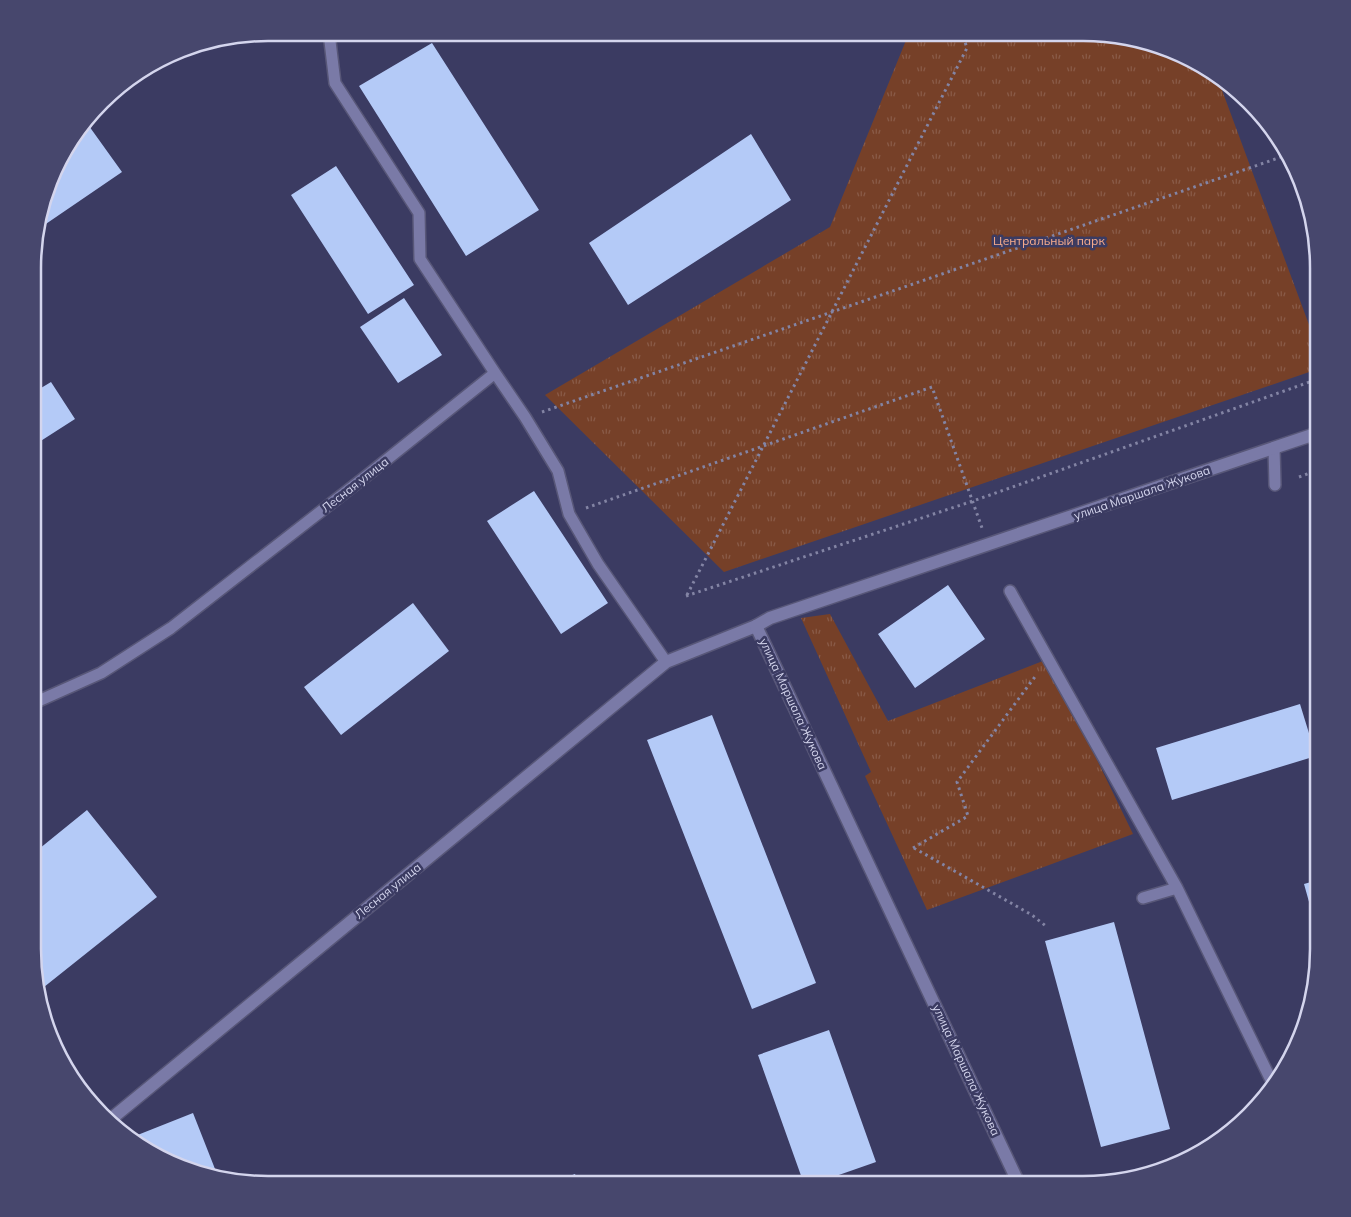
<svg xmlns="http://www.w3.org/2000/svg" width="1351" height="1217" font-family="Mulish,sans-serif">
<style>
.park{fill:url(#park-tufts)}
.building{fill:#b4caf7}
.lines{fill:none;stroke-linecap:round;stroke-linejoin:round}
.service-casing{stroke:#585778;stroke-width:14}
.minor-casing{stroke:#585778;stroke-width:15}
.tertiary-casing{stroke:#585778;stroke-width:15}
.path{stroke:#8384a4;stroke-width:3;stroke-dasharray:2.5 4;stroke-linecap:butt}
.service{stroke:#7a7aa7;stroke-width:11}
.minor{stroke:#7a7aa7;stroke-width:12}
.tertiary{stroke:#7a7aa7;stroke-width:12}
.labels{text-anchor:middle;stroke-width:5;stroke-linejoin:round;paint-order:stroke}
.park-label{font-size:12px;fill:#f8ad8d;stroke:#3b3b62}
.street-label{font-size:12px;fill:#d4d5ed;stroke:#3b3b62}
.rim{fill:none;stroke:#d4d5ed;stroke-width:2.5}
</style>
<defs>
<pattern id="park-tufts" width="24" height="20" patternUnits="userSpaceOnUse" patternTransform="scale(1.25)"><rect width="24" height="20" fill="#764028"/><path d="M3 7l-1-3M5 7V3M7 7l1-3M15 17l-1-3M17 17v-4M19 17l1-3" fill="none" stroke="#895b48"/></pattern>
</defs>
<rect width="100%" height="100%" fill="#3b3b62"/>
<path class="park" d="M909 33H1099L1187 57 1219 82 1318 349V369L724 572 545 395 830 227Z
M830 614 888 721 1048 659 1133 834 927 910 865 776 871 772 801 618Z"/>
<path class="building" d="M432 43 539 210 466 256 359 86Z
M89 126 122 172 37 230V222L64 151 77 134Z
M751 134 791 200 628 305 589 243Z
M336 166 414 285 368 314 291 195Z
M404 298 442 355 398 383 360 327Z
M51 382 75 419 36 444V391Z
M534 491 608 603 561 634 487 521Z
M948 585 985 639 915 688 878 634Z
M413 603 449 651 341 735 304 687Z
M1300 704 1316 756 1172 800 1156 748Z
M712 715 816 983 752 1009 647 740Z
M87 810 157 897 39 991 33 964 34 853Z
M1318 880V934L1304 884Z
M1114 922 1170 1129 1101 1147 1045 941Z
M829 1030 876 1162 813 1184H804L758 1055Z
M193 1113 217 1174 178 1166 135 1136Z
M575 1174 579 1184H548Z"/>
<g class="lines">
<defs>
<path id="service" d="M329 33 335 83 419 213 420 259 495 373
M1274 448 1275 485
M1010 591 1177 888
M34 703 101 673 171 628 365 477 495 373 525 417 558 471 569 514 598 564 666 662
M1143 898 1177 888 1270 1078 1277 1076"/>
<path id="minor" d="M111 1119 666 662 756 626"/>
<path id="tertiary" d="M1019 1184 756 626 770 618 1318 433"/>
</defs>
<use href="#service" class="service-casing"/>
<use href="#minor" class="minor-casing"/>
<use href="#tertiary" class="tertiary-casing"/>
<path class="path" d="M542 412 1287 155
M1299 477 1318 470
M586 508 932 387 982 528
M687 595 967 48 962 33
M686 596 973 501 1318 379
M913 848 968 816 957 782 1037 674
M914 848 1032 915 1047 927"/>
<use href="#service" class="service"/>
<use href="#minor" class="minor"/>
<use href="#tertiary" class="tertiary"/>
</g>
<g class="labels">
<g class="park-label">
<text x="1049" y="245">Центральный парк</text>
</g>
<g class="street-label">
<text transform="translate(355 485) rotate(-38)" y="4">Лесная улица</text>
<text transform="translate(1142 493) rotate(-19)" y="4">улица Маршала Жукова</text>
<text transform="translate(793 704) rotate(65)" y="4">улица Маршала Жукова</text>
<text transform="translate(388 891) rotate(-39)" y="4">Лесная улица</text>
<text transform="translate(966 1070) rotate(65)" y="4">улица Маршала Жукова</text>
</g>
</g>
<path d="M0 0H1351V1217H0ZM268 41H1083A227 227 0 0 1 1310 268V949A227 227 0 0 1 1083 1176H268A227 227 0 0 1 41 949V268A227 227 0 0 1 268 41Z" fill="#47476d" fill-rule="evenodd"/>
<path class="rim" d="M268 41H1083A227 227 0 0 1 1310 268V949A227 227 0 0 1 1083 1176H268A227 227 0 0 1 41 949V268A227 227 0 0 1 268 41Z"/>
</svg>
